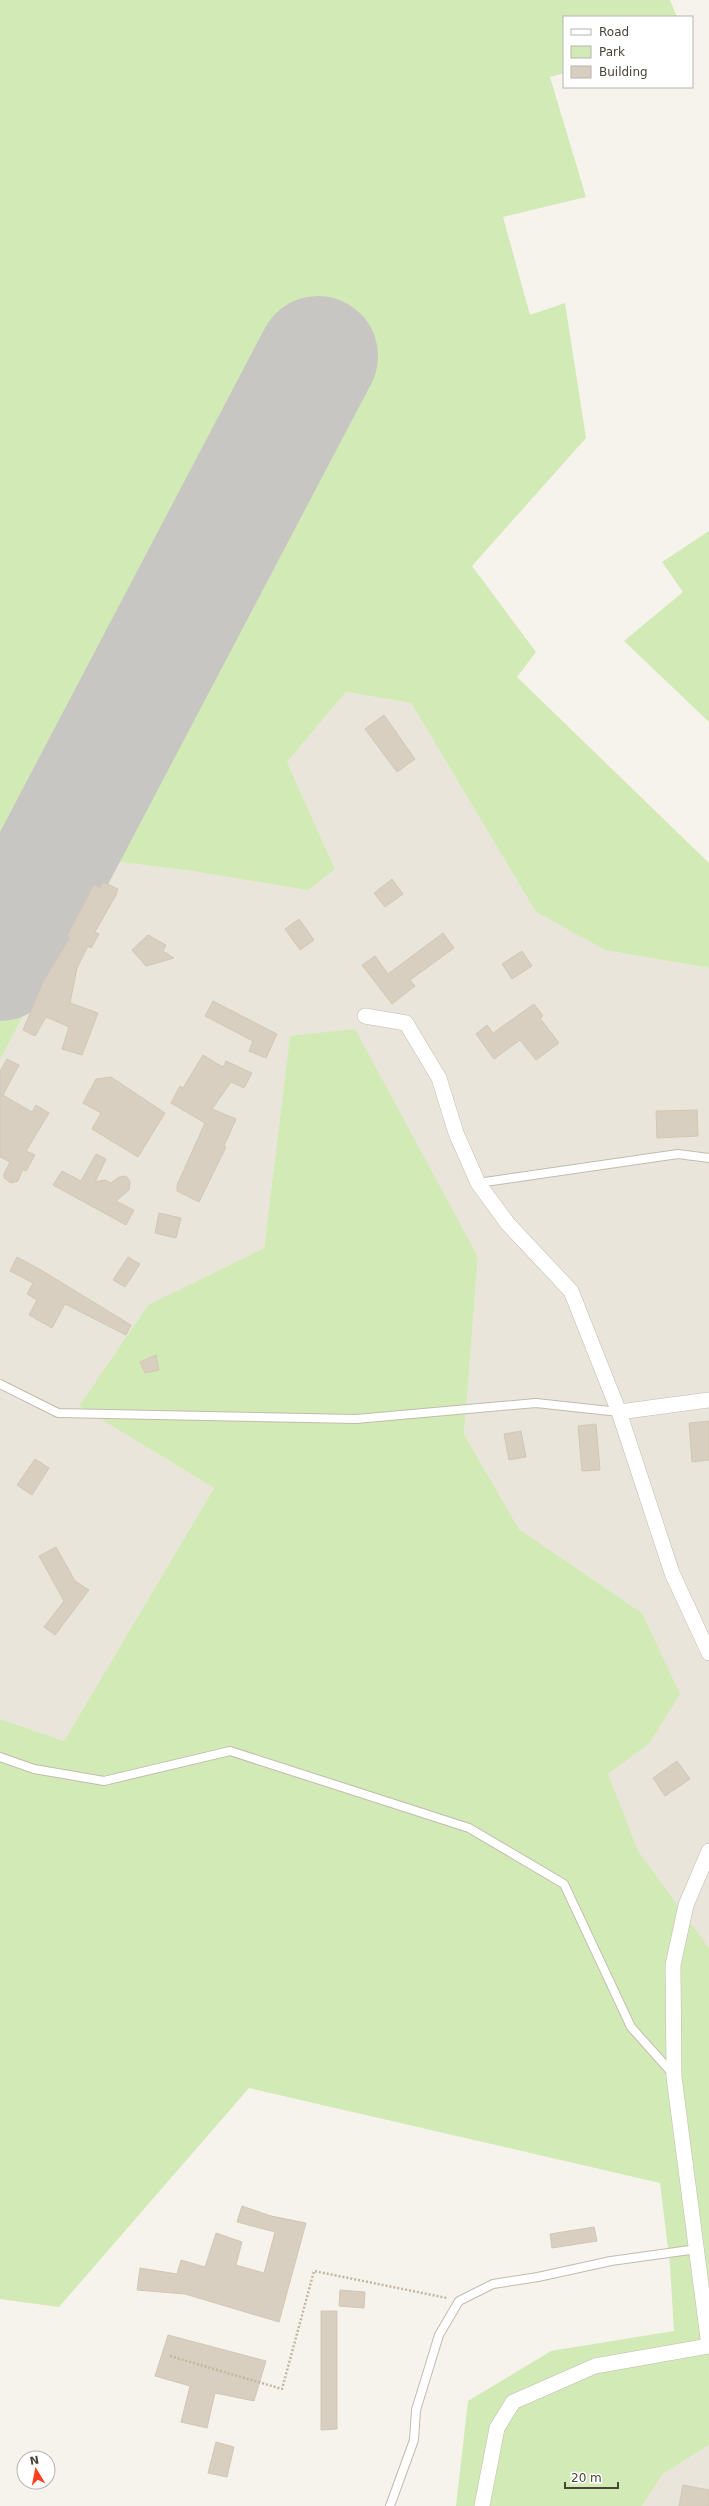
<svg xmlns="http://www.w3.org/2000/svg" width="709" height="2506" font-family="'DejaVu Sans',sans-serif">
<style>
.residential{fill:#eae5da}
.green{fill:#d2eab5}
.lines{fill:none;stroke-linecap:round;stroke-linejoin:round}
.runway{stroke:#c8c6c3;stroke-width:120}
.building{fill:#d8cfc1;stroke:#d3c7b4}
.lane-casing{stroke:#c2bbae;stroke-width:10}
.street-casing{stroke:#c2bbae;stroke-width:16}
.path{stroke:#c4b79f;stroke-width:2.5;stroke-dasharray:2 2;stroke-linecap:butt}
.lane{stroke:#fff;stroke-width:8}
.street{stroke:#fff;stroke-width:15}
</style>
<rect width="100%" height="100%" fill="#f6f3ec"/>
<path class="residential" d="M346 692 411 703 536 912 605 950 709 968V1948L637 1851 608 1774 649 1744 642 1613 519 1529 464 1434 478 1257 290 1036 264 1248 148 1305 79 1406 214 1488 64 1741 0 1719V1060L105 860 199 872 335 869 287 762Z
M709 2445V2506H642L663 2474Z"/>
<path class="green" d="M0 0H670L677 17H564V73L550 77 586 197 503 217 530 315 565 303 586 438 472 566 536 652 517 677 709 863V968L605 950 536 912 411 703 346 692 287 762 335 869 308 890 199 872 105 860 0 1060Z
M709 531V722L624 641 683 592 662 562Z
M355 1029 478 1257 464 1434 519 1529 642 1613 680 1694 649 1744 608 1774 638 1851 709 1948V2445L663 2474 642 2506H456L468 2401 551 2351 674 2331 670 2265 660 2183 249 2088 59 2307 0 2299V1719L64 1741 214 1488 79 1406 148 1305 264 1248 290 1036Z"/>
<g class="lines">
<path class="runway" d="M0 961 318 356"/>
</g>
<path class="building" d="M384 715 415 759 397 772 365 729Z
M392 879 403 894 385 907 374 893Z
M103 882 118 889 116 895 95 932 99 934 91 948 88 946 77 968 70 1003 98 1013 82 1055 62 1049 69 1027 46 1017 35 1036 23 1030 44 980 70 938 67 936 94 885 100 888Z
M299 919 314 940 300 950 285 929Z
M443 933 454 948 410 980 415 986 392 1004 362 965 375 956 388 974Z
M148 935 166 945 163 951 174 958 146 966 132 950Z
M522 951 532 966 512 979 502 964Z
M213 1001 277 1034 266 1058 249 1051 253 1041 205 1016Z
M534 1004 543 1016 540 1018 559 1043 536 1060 520 1040 494 1059 476 1034 487 1025 493 1033Z
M203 1055 223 1067 226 1061 252 1073 244 1088 231 1082 212 1109 236 1119 224 1146 226 1147 199 1202 177 1191V1185L205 1123 171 1103 180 1086 183 1088Z
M7 1059 19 1065 3 1095 32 1112 36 1105 49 1113 26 1151 35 1155 26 1171 23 1169 18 1181 11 1183 4 1178V1174L10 1162 0 1157V1071Z
M111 1077 165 1113 138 1157 92 1129 101 1113 83 1103 96 1079Z
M697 1110 698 1136 657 1138 656 1111Z
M96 1154 106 1159 95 1182 105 1180 111 1183 119 1177 126 1176 130 1181 129 1190 116 1201 134 1210 126 1225 53 1185 62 1171 81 1181Z
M159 1213 181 1218 176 1238 155 1233Z
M17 1257 41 1270 131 1325 126 1335 65 1304 52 1328 29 1315 37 1300 27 1294 33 1283 10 1271Z
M128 1257 140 1264 125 1287 113 1280Z
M156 1355 159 1370 145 1373 140 1362Z
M709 1421V1460L692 1462 689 1423Z
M596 1424 600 1470 582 1471 578 1426Z
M521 1431 526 1457 509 1460 504 1434Z
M35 1459 49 1468 32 1495 17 1485Z
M56 1547 75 1581 89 1590 55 1635 44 1627 64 1601 39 1556Z
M677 1761 690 1779 665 1796 653 1778Z
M242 2206 271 2216 306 2223 279 2322 185 2294 137 2290 140 2268 177 2274 181 2260 205 2267 216 2233 242 2242 236 2265 264 2273 275 2232 237 2222Z
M594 2227 597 2241 552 2248 550 2234Z
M340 2290 365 2292 364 2308 339 2306Z
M321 2311H337V2429L321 2430Z
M168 2335 266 2361 254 2401 215 2393 207 2428 181 2422 190 2386 155 2376Z
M216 2442 234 2447 227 2477 208 2473Z
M683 2485 709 2490V2506H679Z"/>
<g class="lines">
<defs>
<path id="lane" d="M478 1183 678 1154 709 1158
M0 1384 58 1413 356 1419 536 1403 619 1412
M0 1757 34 1769 104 1781 230 1751 469 1828 564 1884 631 2027 673 2074
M390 2506 414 2440 416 2410 439 2335 459 2301 493 2284 538 2277 611 2261 697 2249"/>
<path id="street" d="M365 1016 406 1023 439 1078 456 1133 478 1183 508 1224 571 1291 619 1412 672 1573 709 1653
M619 1412 709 1400
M709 1851 686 1905 673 1965 674 2077 709 2346
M482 2506 497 2428 513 2402 595 2366 709 2346"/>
</defs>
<use href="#lane" class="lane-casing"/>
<use href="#street" class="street-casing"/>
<path class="path" d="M170 2356 282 2389 314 2271 447 2298"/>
<use href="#lane" class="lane"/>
<use href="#street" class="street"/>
</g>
<rect x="563" y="16" width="130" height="72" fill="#ffffff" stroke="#b7b4b0"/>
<rect x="571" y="29" width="20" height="6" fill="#ffffff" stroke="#b7b4b0"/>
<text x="599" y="36" font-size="12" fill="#4b4439">Road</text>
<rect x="571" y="46" width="20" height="12" fill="#d2eab5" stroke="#b7b4b0"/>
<text x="599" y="56" font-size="12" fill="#4b4439">Park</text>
<rect x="571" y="66" width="20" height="12" fill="#d8cfc1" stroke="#b7b4b0"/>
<text x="599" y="76" font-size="12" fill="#4b4439">Building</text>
<g transform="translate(36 2470) rotate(350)"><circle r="19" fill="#ffffff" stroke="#b7b4b0"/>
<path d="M0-3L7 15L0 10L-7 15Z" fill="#fc3f1d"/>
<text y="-6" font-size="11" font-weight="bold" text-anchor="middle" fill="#4b4439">N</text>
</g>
<path d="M565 2482v6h53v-6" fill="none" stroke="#4b4439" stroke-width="2"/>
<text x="571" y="2482" font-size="12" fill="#4b4439" stroke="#ffffff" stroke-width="3" paint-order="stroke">20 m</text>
</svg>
